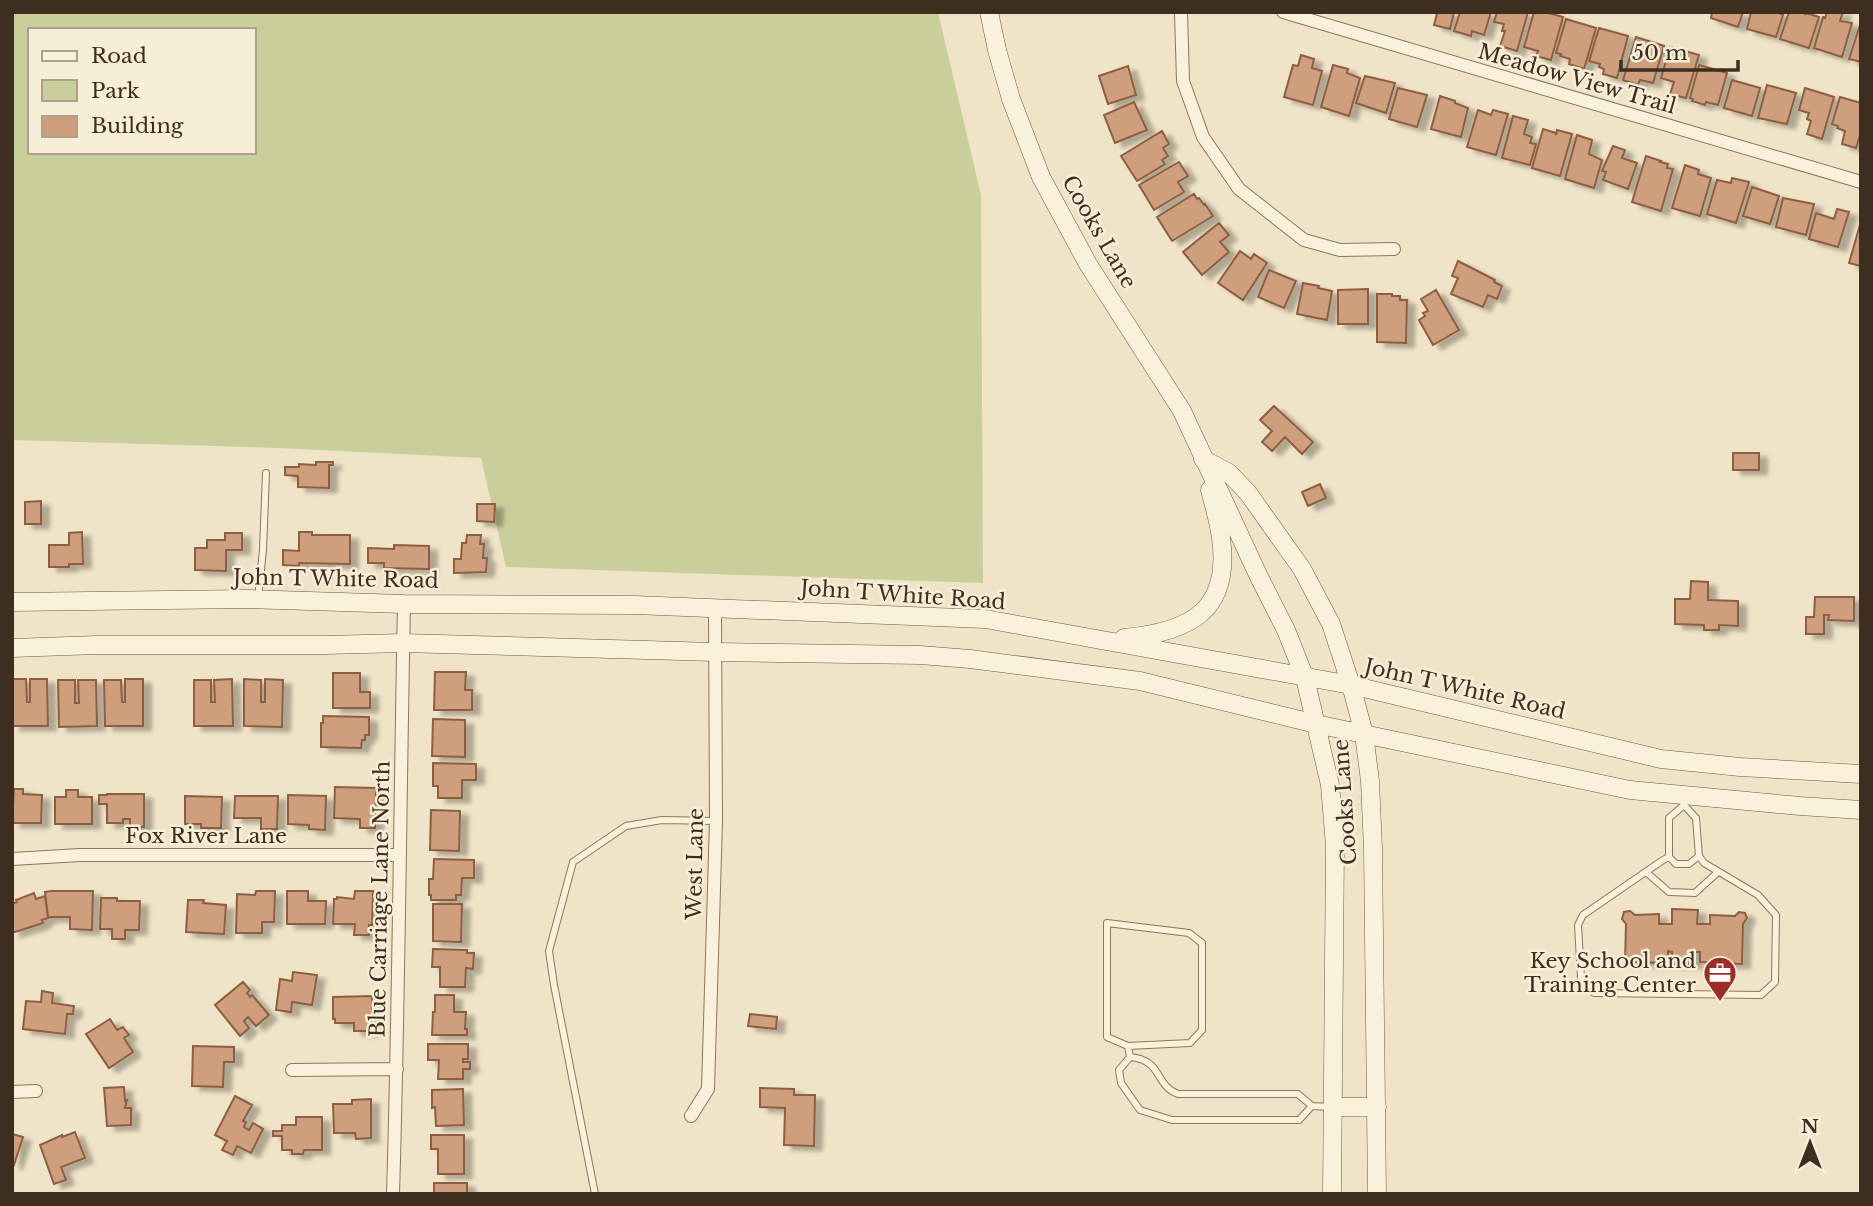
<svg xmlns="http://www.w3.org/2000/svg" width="1873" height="1206" font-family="'Libre Baskerville',serif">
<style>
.green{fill:#c9cf9b;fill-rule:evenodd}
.building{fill:#cf9f7d;stroke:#8d5f41;stroke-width:2;filter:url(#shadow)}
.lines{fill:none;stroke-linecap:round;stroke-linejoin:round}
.lane-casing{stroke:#8d765c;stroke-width:8}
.street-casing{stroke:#8d765c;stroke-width:14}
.secondary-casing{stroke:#6f573f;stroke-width:19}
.lane{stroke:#faf1dc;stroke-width:6}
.street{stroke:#faf1dc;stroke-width:12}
.secondary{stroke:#faf1dc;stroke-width:18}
.labels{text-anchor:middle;stroke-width:5;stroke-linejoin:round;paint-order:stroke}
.street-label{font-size:21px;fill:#3d2e20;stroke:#f7eed8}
.poi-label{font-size:21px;fill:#3d2e20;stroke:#f7eed8;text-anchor:end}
</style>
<defs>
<filter id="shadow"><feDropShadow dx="8" dy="4.5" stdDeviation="2" flood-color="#0004"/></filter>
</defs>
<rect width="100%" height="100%" fill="#f0e4c8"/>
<path class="green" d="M12 12H938L981 195 983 583 506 567 481 458 279 448 12 440ZM30 30H254V152H30Z"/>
<path class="building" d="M1432 12H1454L1450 29 1434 25 1437 14Z
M1460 12H1491L1484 35 1472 31 1471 36 1454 31Z
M1497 12H1528L1517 51 1500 46 1505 31H1502L1504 24 1494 22Z
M1534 12H1545L1563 17 1551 60 1536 56 1538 51 1524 47Z
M1712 12H1743L1738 27 1711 18Z
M1751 12H1777L1783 15 1776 37 1747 29Z
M1789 12H1805V15L1806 13 1819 17 1809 48 1780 39Z
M1827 12H1843L1840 21 1852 23 1842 57 1814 48 1823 17 1825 18Z
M1566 19 1596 28 1584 69 1569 64 1570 59 1560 56 1561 54 1556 53Z
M1861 22V62L1849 59Z
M1599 28 1628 36 1617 78 1603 74 1604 69 1599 67 1600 64 1589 61Z
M1636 37 1664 46 1653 83 1640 80 1638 85 1623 80Z
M1670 47 1699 55 1686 98 1670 94 1674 82 1661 78Z
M1301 55 1314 59 1312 68 1322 71 1313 105 1284 97 1293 65 1298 66Z
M1333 65 1348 69 1347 73 1360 78 1349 116 1321 107Z
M1699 65 1727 73 1718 105 1706 102 1705 105 1692 101 1693 99 1690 98Z
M1128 66 1136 95 1108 104 1099 76Z
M1365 76 1395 83 1386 113 1356 103Z
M1732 80 1760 88 1752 116 1724 108Z
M1767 85 1796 93 1787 124 1758 118Z
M1398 88 1427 95 1417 127 1389 119Z
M1805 88 1834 97 1822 139 1807 134 1811 121 1807 119 1809 113 1799 110Z
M1440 96 1455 101V103L1468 108 1461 137 1431 129Z
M1840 97 1861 103V132L1856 148 1842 144 1845 131 1837 128 1838 126 1832 124Z
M1134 102 1147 130 1115 143 1104 115Z
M1478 110 1491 115 1493 110 1508 114 1496 155 1467 147Z
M1513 116 1528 120 1524 134 1532 137 1530 143 1536 144 1530 165 1502 158Z
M1543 129 1556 133V135L1557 130 1572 134 1560 176 1532 168Z
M1162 131 1169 144 1163 148 1168 156 1162 160 1165 164 1137 181 1121 156Z
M1577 135 1592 140 1589 154 1602 160 1594 188 1565 179Z
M1613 146 1625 150 1622 158 1637 163 1628 189 1603 180 1606 172 1602 171Z
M1646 156 1661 161 1660 162 1668 164 1667 168 1673 169 1661 211 1632 202Z
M1179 162 1188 176 1178 182 1184 192 1154 210 1139 185Z
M1685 165 1699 170 1698 174 1711 178 1700 216 1672 208Z
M1732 178 1749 182 1736 223 1707 214 1717 180 1731 183Z
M1752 187 1779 196 1770 224 1743 216Z
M1194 194 1197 199 1199 198 1204 205 1205 204 1213 216 1172 241 1157 217Z
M1783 198 1814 204 1806 235 1776 227Z
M1837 209 1849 212 1838 247 1809 239 1816 213 1834 219Z
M1861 221V266L1849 263Z
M1219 223 1229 235 1220 242 1229 252 1202 275 1183 252Z
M1240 251 1251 259 1254 254 1267 263 1243 300 1218 283Z
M1458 261 1495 280 1494 282 1502 286 1497 299 1488 295 1483 307 1451 294 1458 278 1452 276Z
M1269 270 1296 281 1284 308 1258 297Z
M1303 283 1319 286 1318 288 1332 291 1327 320 1297 314Z
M1368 289V324H1338V290Z
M1436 290 1459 330 1433 345 1419 320 1425 316 1423 313 1428 311 1421 299Z
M1377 294H1392V296H1400V300H1407L1406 343 1377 342Z
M1274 406 1313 442 1302 454 1285 437 1272 451 1262 442 1272 431 1260 420Z
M1733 453H1759V470H1733Z
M316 462H333V465H329V488L298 487V476L285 475V467H299V464L316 465Z
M1320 484 1326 498 1308 506 1302 492Z
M41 501V524H25V502Z
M477 504H495L494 522 477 521Z
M82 532 83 564H69V567H49V545H69V533Z
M299 532H312V535H350V564L299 563V566L283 565V550L299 551Z
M225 533H242V550H226V571L195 570V548H207V540H225Z
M467 535H481L480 544H484L483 558H487L486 572 454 573V559H461L462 543H466Z
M394 545 429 546V569L384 568V563H368V548L394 549Z
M1691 581 1708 582V600L1738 601V626L1719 625V630H1704V625L1675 624V599H1690Z
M1815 597H1854V621L1828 620 1829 615H1824V634H1806V617H1814Z
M435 672H466L465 690H472V710H434Z
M333 673H360V692H370V708H333Z
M12 679H26L27 702H30V679H47L48 726H12Z
M125 679H143V726H105L104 680H121L122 702H125Z
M232 679 233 726H194V680H211V702H215L214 680Z
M244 679 261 680V702H265V679L283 680 282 727 244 726Z
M58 680H75V703H79L78 680H96L97 726 59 727Z
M323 716 369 717V735H365V740H362L361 748 321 747V723H323Z
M433 719 465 720V757L432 756Z
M433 763 476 764V780H462V798H438V786H433Z
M335 787 376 788 375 828H360V819L334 818Z
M14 789H23V794L42 795 41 823H12Z
M66 790H78V797H92V824H55V797H66Z
M107 794H144V827H130V819H123V823H107V804H99V795H107Z
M288 795 326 796 325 830 309 829V825L288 824Z
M185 796 222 797 221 828H201V824H185Z
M235 796H278L277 829H261V818H234Z
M431 810 460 811 459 851 430 850Z
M434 859 474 860V878H462L461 895H456V900H431V895H429V879H433Z
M51 891H93L92 930 70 929V917H48L45 892Z
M256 891H275L274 922H262V933H236L237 894 255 895Z
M287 891H308V901H326L325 924H287Z
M355 891H373L372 925H369V935H354L355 924H333L334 899H337V897L354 899Z
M34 893 36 899 45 896 48 918 42 920 43 923 12 933V904L17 902 16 900Z
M101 898H117V901H140L139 930H125V939H112V929H100Z
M188 900H204L203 903 226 905 224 934 186 932Z
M433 904H462L461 942 433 941Z
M1672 909 1698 910 1697 924H1710V915L1735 916 1739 912 1745 913 1747 918 1743 924 1742 964 1700 962V952H1695V964H1672V952L1668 951V963L1625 962 1626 924 1622 919 1624 912 1630 911 1635 915 1659 914V924H1672Z
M433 949 467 950V953H474L473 969 466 968 465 987H440V967H432Z
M293 972 317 975 312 1005 292 1002 291 1012 276 1010 280 979 292 981Z
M243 982 250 990 247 993 250 997 252 995 269 1015 256 1026 248 1017 244 1021 249 1028 240 1036 215 1005Z
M42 991 53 993 52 1003 74 1006 73 1014H67L65 1034 23 1029 26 1001 41 1002Z
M435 995H454V1012H466L465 1029H467V1035H432L433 1012H435Z
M372 996V1031H354V1023H335V1019H333V997Z
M750 1014 777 1017 776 1029 748 1026Z
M110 1019 117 1030 123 1027 129 1035 124 1038 133 1052 109 1068 86 1034Z
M428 1044H468V1059H463V1062H470V1069H463V1079H438L439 1060H428Z
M193 1046 234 1047V1062H224L223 1087 192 1086Z
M124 1087 125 1101 127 1100 125 1108H131V1125L107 1126 104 1088Z
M760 1088 794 1089V1095H815L814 1146 784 1145 785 1108 760 1107Z
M463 1089 464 1125 436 1126 435 1107 432 1108V1090Z
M235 1096 252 1105 243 1121 246 1122 244 1127 249 1130 253 1123 263 1129 251 1153 237 1146 233 1155 222 1150 227 1141 215 1135Z
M371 1099V1138L356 1139 355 1133H334L333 1104H352V1100Z
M296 1117H322V1150H304L303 1154H292V1150H282V1136H273V1131H282V1125H296Z
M75 1132 85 1158 61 1167 66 1180 54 1184 40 1145 62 1135V1137Z
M12 1134 23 1137 14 1165 12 1164Z
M431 1135H464V1174H438V1149H431Z
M434 1183H467V1194H434Z"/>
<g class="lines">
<defs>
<path id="lane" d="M258 598 263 550 266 473
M1669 857 1663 860 1583 915 1578 925 1581 978 1594 993 1761 995 1775 982 1776 915 1758 895 1704 863 1699 856 1696 818 1684 805V797
M1669 857V818L1684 805
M1669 857 1676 864H1689L1699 856
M1646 872 1669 892 1695 893 1718 872
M1107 923 1189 933 1202 943V1030L1190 1043 1128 1046 1107 1037Z
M1128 1046 1130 1057 1119 1070 1121 1083 1140 1110 1172 1120H1299L1312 1106
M1130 1057C1163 1060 1154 1085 1178 1094H1298L1312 1106 1330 1107
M595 1194 554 985 549 951 573 862 626 826 662 820 716 821"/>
<path id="street" d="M1181 12 1183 81 1203 137 1239 189 1304 240 1340 250 1394 249
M1283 12 1861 182
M12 859 80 855H399
M292 1070 397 1069
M12 1092 36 1091
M691 1116 708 1089 716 821 715 608
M393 1194C399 997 400 801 404 604"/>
<path id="secondary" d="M989 12 997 50 1011 99 1041 177 1088 264 1182 411 1260 579 1286 630 1305 678 1330 785 1335 846 1332 1194
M1203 459 1229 473 1248 493 1302 569 1331 624 1351 685 1364 734 1370 781 1373 849 1377 1194
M12 602 245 599 404 604 635 605 985 619 1351 685 1661 759 1740 767 1861 774
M1124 638C1190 632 1231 611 1221 538 1219 522 1214 506 1210 490
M12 648 97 645H326L403 643 715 652 920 655 970 659 1140 681 1316 724 1630 790 1800 806 1861 810
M1332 1107H1377"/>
</defs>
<use href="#lane" class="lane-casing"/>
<use href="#street" class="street-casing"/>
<use href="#secondary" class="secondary-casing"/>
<use href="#lane" class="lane"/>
<use href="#street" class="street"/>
<use href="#secondary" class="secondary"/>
</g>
<defs>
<symbol id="office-pin" viewBox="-11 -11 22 30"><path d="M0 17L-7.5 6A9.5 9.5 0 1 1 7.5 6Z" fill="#9e2a2b" stroke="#f7eed8"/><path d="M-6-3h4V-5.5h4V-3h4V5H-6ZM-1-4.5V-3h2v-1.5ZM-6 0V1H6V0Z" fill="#fff"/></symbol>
</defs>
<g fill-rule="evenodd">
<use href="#office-pin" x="1701" y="954" width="38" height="52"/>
</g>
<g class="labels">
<g class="street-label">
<text transform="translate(1577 79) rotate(16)" y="7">Meadow View Trail</text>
<text transform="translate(1099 232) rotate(60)" y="7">Cooks Lane</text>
<text transform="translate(336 579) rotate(1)" y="7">John T White Road</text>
<text transform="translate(903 595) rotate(4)" y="7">John T White Road</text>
<text transform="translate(1465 689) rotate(13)" y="7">John T White Road</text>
<text transform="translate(1345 802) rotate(-94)" y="7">Cooks Lane</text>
<text x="206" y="843">Fox River Lane</text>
<text transform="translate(695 864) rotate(-89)" y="7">West Lane</text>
<text transform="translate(380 899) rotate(-89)" y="7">Blue Carriage Lane North</text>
</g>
<g class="poi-label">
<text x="1696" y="968">Key School and<tspan x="1696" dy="24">Training Center</tspan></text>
</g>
</g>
<rect width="1873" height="1206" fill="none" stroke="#3d2e20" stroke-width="28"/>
<rect x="28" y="28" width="228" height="126" fill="#f7eed8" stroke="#ada18e" stroke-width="2"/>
<rect x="42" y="51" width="35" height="10" fill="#faf1dc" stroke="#ada18e" stroke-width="2"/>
<text x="91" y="63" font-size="21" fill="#3d2e20">Road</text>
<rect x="42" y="80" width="35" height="21" fill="#c9cf9b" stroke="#ada18e" stroke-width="2"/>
<text x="91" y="98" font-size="21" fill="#3d2e20">Park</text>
<rect x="42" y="116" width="35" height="21" fill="#cf9f7d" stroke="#ada18e" stroke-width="2"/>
<text x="91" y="133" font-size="21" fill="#3d2e20">Building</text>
<g transform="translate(1810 1143)" stroke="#f7eed8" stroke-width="5" paint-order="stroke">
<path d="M0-5L12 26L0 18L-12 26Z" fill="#3d2e20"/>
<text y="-10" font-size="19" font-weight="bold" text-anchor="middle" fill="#3d2e20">N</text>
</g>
<path d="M1621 60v10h117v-10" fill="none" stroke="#3d2e20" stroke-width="3.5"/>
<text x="1632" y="60" font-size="21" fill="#3d2e20" stroke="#f7eed8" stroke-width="5" paint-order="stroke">50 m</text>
</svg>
